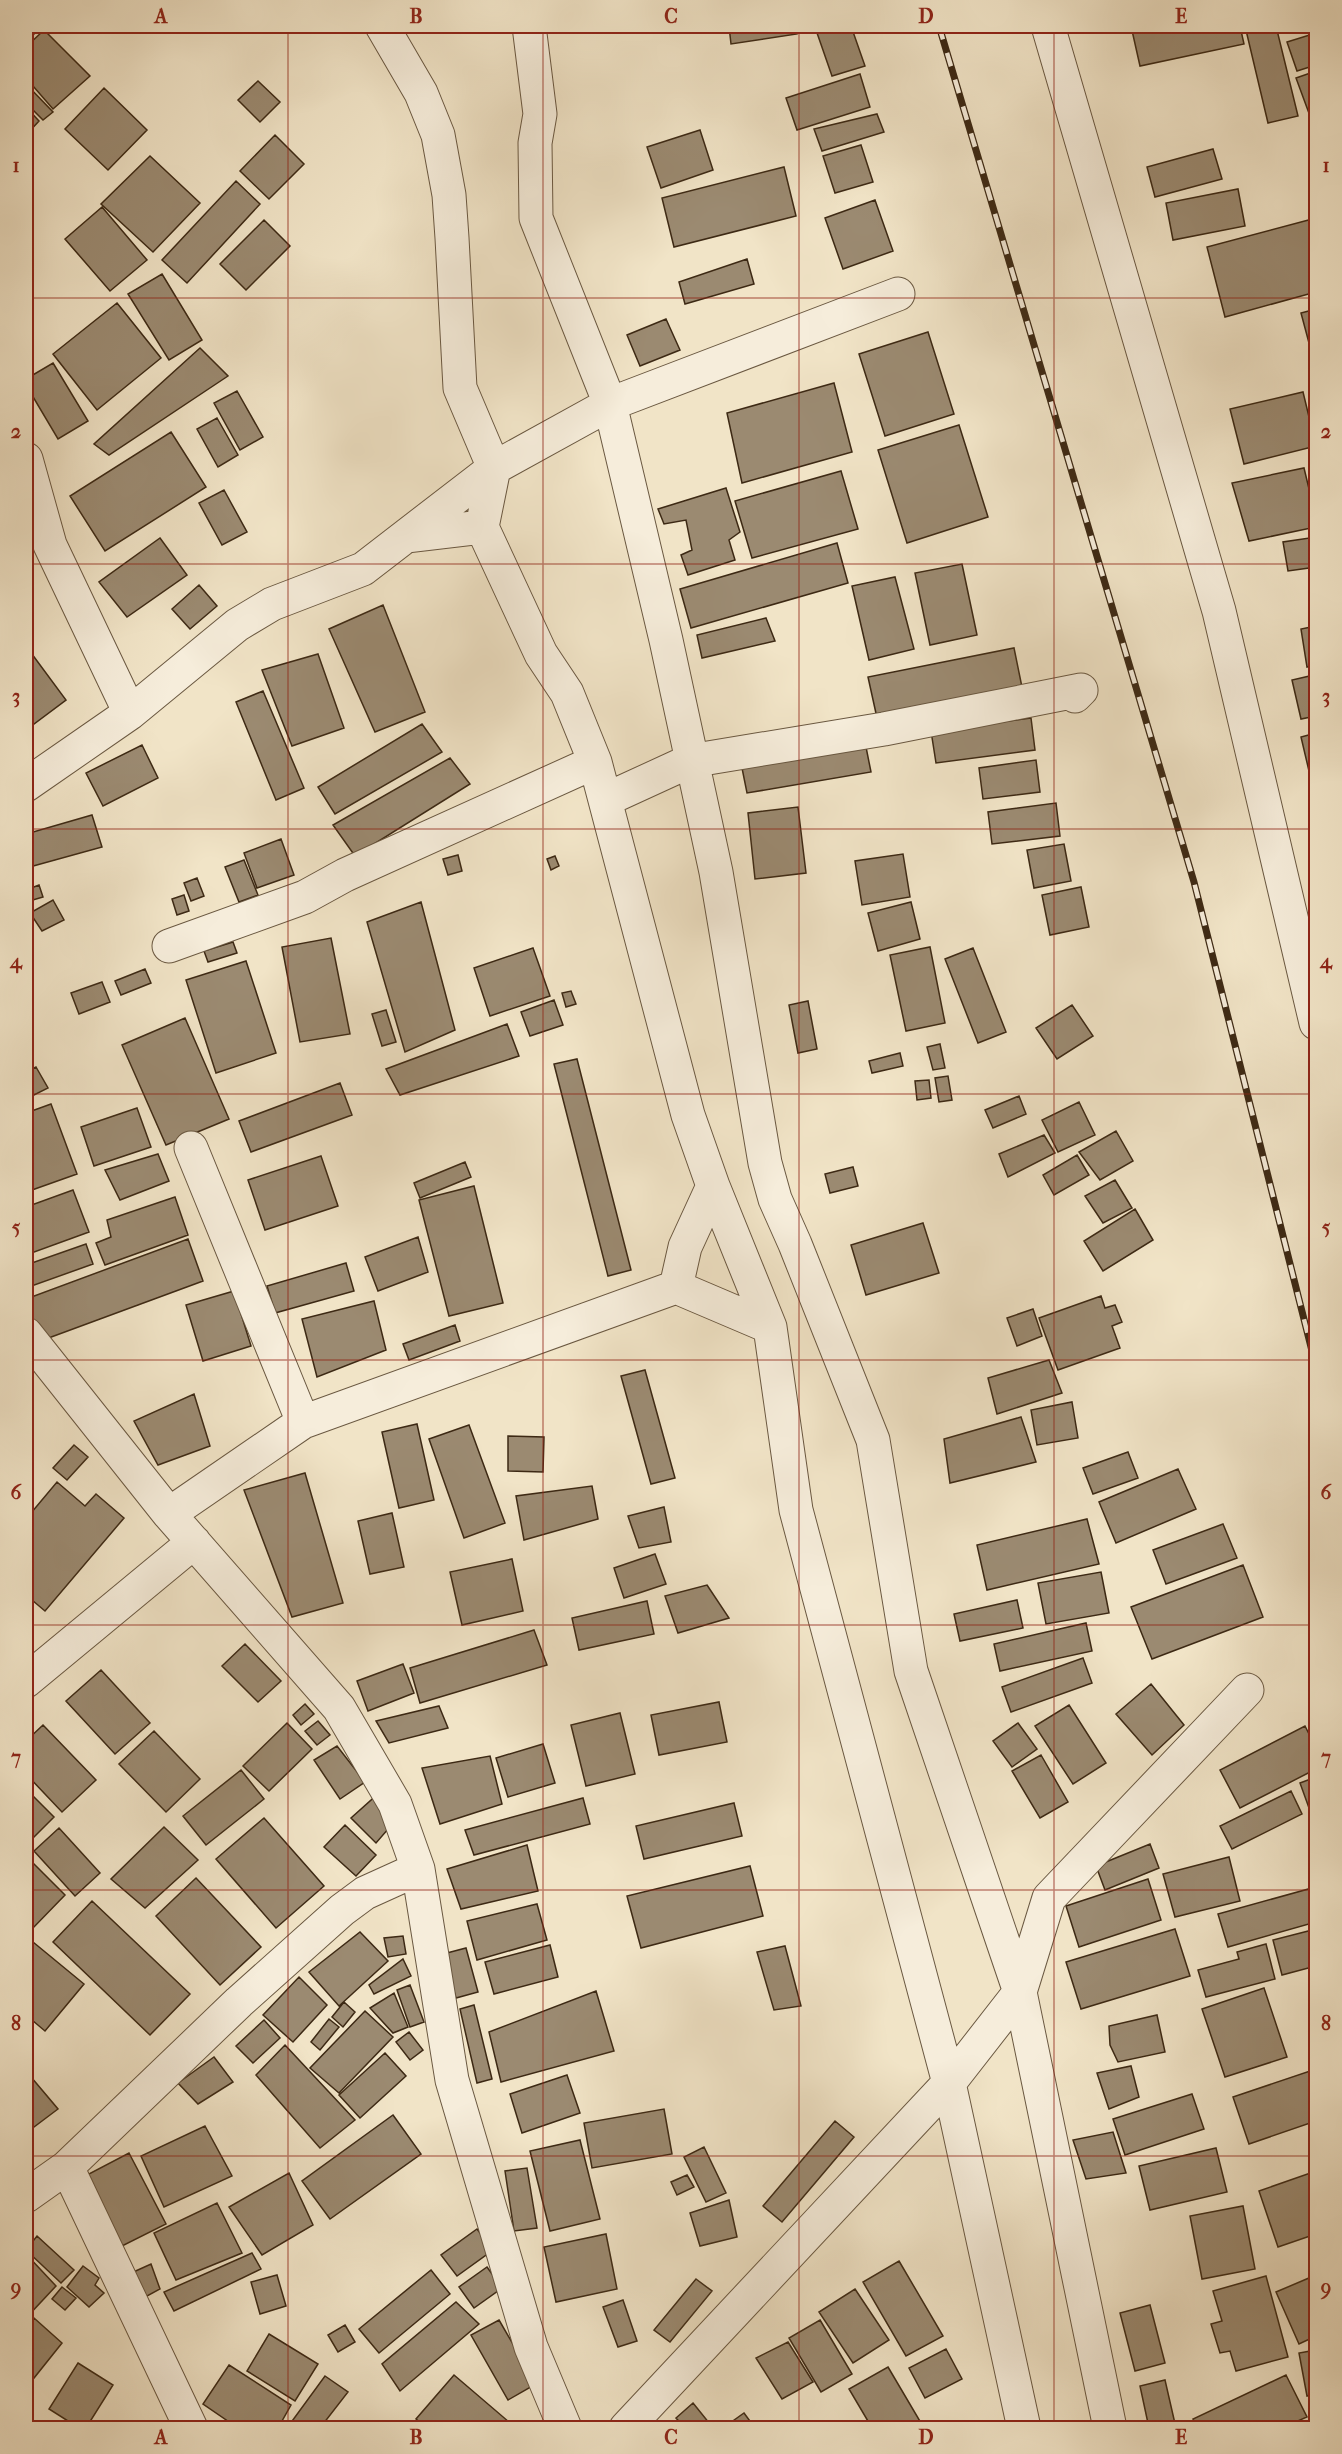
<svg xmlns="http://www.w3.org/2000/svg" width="1342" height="2454" font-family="'IM FELL French Canon',serif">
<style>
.building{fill:#9b8a71;stroke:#3d2914;stroke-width:1.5}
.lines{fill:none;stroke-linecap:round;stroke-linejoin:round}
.minor-casing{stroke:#6a5841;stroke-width:35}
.minor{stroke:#f6eddb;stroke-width:33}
.rail-casing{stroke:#3d2914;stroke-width:7}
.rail{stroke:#f6eddb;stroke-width:4.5;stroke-dasharray:14;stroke-linecap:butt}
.grid{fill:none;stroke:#8f2418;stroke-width:1.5;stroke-opacity:0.55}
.neatline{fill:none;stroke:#8f2418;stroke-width:2}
.grid-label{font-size:20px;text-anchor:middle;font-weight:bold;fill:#8f2418}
</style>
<rect width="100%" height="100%" fill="#f1e4c7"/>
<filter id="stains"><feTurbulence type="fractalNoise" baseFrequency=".00333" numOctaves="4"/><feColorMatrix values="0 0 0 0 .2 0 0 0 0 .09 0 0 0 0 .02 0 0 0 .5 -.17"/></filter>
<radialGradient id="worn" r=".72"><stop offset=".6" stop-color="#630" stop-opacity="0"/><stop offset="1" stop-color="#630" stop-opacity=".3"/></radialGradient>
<path class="building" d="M26 26H42L26 42Z
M729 26H795L797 34 731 44Z
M830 26H851L865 66 832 76 816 30Z
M1131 26H1240L1244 44 1140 66Z
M1245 26H1276L1298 116 1268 123Z
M44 30 90 76 53 109 26 78V47Z
M1316 33V65L1297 71 1287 42Z
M1316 71V113L1310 116 1296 78Z
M860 74 870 107 797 130 786 98Z
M258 81 280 102 260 122 238 100Z
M26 84 53 112 43 120 26 103Z
M104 88 147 130 108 170 65 129Z
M26 107 39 121 26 135Z
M877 114 884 132 822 151 814 129Z
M1316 117V152L1310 119Z
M700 130 713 170 661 188 647 147Z
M275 135 304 164 269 199 240 171Z
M861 145 873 182 835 193 823 156Z
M1213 149 1222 179 1155 197 1147 167Z
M150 156 200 203 153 252 101 204Z
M784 167 796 216 674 247 662 198Z
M236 181 260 204 187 283 162 260Z
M1238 189 1245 226 1173 240 1166 203Z
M875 200 893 251 843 269 825 218Z
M102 207 147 260 110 291 65 239Z
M1316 218V292L1225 317 1207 247Z
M264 220 290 246 246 290 220 264Z
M747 259 754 284 685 304 679 282Z
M162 274 202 340 169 360 128 294Z
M117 303 161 358 97 410 53 354Z
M1316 309V357L1313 358 1301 313Z
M666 319 680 350 640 366 627 335Z
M928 332 954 414 885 436 859 354Z
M200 348 228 376 109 455 94 444Z
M53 363 88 421 58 439 26 385V379Z
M834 383 852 452 742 483 727 413Z
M237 391 263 437 240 450 214 403Z
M1303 392 1316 446 1244 464 1230 409Z
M217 418 238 455 218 467 197 429Z
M959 425 988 517 907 543 878 450Z
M171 432 206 487 105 551 70 496Z
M1304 468 1316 518V527L1249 541 1232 483Z
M841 471 858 529 752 558 735 501Z
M726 488 740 532 729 540 735 560 688 575 681 555 692 550 686 520 664 524 658 509Z
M224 490 247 532 222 545 199 503Z
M1316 537V567L1288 571 1283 542Z
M160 538 187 575 127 617 99 582Z
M837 543 848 583 691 628 680 589Z
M962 564 977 635 930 645 915 573Z
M895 577 914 649 869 660 852 586Z
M199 585 217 606 190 629 172 609Z
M383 605 425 712 375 732 329 629Z
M766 618 775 641 702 658 697 635Z
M1316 626V665L1307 667 1301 629Z
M26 646 66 700 26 730Z
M1014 648 1024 697 879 727 868 677Z
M318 654 344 728 292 746 262 670Z
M1314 675 1316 687V716L1301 719 1292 680Z
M263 691 304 788 276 800 236 702Z
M1031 718 1035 750 936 763 931 731Z
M422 724 442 752 335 814 318 787Z
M1316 733V769L1309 771 1301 737Z
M142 745 158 778 103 806 86 773Z
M866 747 871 772 747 793 742 768Z
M450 758 470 784 355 856 333 825Z
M1036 760 1040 792 983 799 979 768Z
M1056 803 1060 836 992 844 988 812Z
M798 807 806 873 755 879 748 813Z
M92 815 102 847 26 868V834Z
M281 839 294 875 257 888 244 853Z
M1064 844 1071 881 1034 888 1027 850Z
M903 854 910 897 862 905 855 861Z
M458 855 462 871 448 875 443 859Z
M555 856 559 866 551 870 547 859Z
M244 860 258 895 239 902 225 867Z
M197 878 204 896 191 901 184 883Z
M39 885 43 897 26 902V890Z
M1081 887 1089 927 1050 935 1042 895Z
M184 895 189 911 177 915 172 899Z
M53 900 64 920 42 931 30 913Z
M421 902 455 1030 405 1052 367 922Z
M911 902 920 939 878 951 868 913Z
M331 938 350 1034 300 1042 282 947Z
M233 942 237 953 208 962 204 951Z
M930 947 945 1023 906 1031 890 955Z
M533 948 550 996 490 1016 474 968Z
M973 948 1006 1032 978 1043 945 959Z
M246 961 276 1053 216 1073 186 980Z
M145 969 151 983 121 995 115 981Z
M102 982 110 1002 79 1014 71 993Z
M571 991 576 1004 566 1007 562 993Z
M554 1000 563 1025 530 1036 521 1012Z
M808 1001 817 1049 798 1053 789 1005Z
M1072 1005 1093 1036 1057 1059 1036 1028Z
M386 1010 396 1042 382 1046 372 1014Z
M185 1018 229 1119 166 1145 122 1045Z
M507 1024 519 1056 400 1095 386 1069Z
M940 1044 945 1068 933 1070 927 1047Z
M900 1053 903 1066 872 1073 869 1061Z
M577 1059 631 1270 608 1276 554 1064Z
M36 1067 48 1088 26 1099V1072Z
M948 1076 952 1100 939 1102 935 1078Z
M929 1080 931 1098 917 1100 915 1081Z
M340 1083 352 1115 251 1152 239 1121Z
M1019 1096 1026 1114 993 1128 985 1110Z
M1079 1102 1095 1135 1058 1152 1042 1120Z
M51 1104 77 1174 32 1190 26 1172V1113Z
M137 1108 151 1147 94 1166 81 1127Z
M1116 1131 1133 1161 1100 1180 1079 1152Z
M1044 1135 1055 1153 1008 1177 999 1154Z
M158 1154 169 1181 120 1200 105 1170Z
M1077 1155 1089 1175 1054 1195 1043 1175Z
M321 1156 338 1206 265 1230 248 1180Z
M465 1162 471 1177 420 1198 414 1183Z
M853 1167 858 1186 830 1193 825 1174Z
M1115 1180 1132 1208 1103 1223 1085 1196Z
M474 1186 503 1303 449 1316 419 1200Z
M73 1190 89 1232 26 1255V1207Z
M175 1197 188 1235 105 1265 96 1243 111 1237 107 1220Z
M1135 1209 1153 1240 1103 1271 1084 1241Z
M923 1223 939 1273 866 1295 851 1245Z
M418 1237 428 1272 378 1291 365 1257Z
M188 1239 203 1281 35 1343 26 1319V1299Z
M86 1244 93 1264 26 1288V1265Z
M346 1263 354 1291 275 1313 267 1286Z
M234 1291 251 1346 203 1361 186 1305Z
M1101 1296 1105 1308 1115 1305 1122 1322 1112 1326 1120 1348 1058 1370 1039 1318Z
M374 1301 386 1350 317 1377 302 1319Z
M1033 1309 1042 1336 1017 1346 1007 1318Z
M455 1325 460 1341 409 1360 403 1344Z
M1049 1360 1062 1393 997 1414 988 1378Z
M645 1370 675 1478 651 1484 621 1376Z
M194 1394 210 1446 158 1465 134 1421Z
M1072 1402 1078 1438 1037 1445 1031 1410Z
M1021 1417 1036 1462 950 1483 944 1439Z
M417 1424 434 1500 399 1508 382 1432Z
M469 1425 505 1523 464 1538 429 1439Z
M508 1436 544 1437 543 1472 508 1471Z
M74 1445 88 1457 67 1480 53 1468Z
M1128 1452 1138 1478 1093 1494 1083 1468Z
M1178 1469 1196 1509 1116 1543 1099 1502Z
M305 1473 343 1603 292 1617 244 1490Z
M57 1482 85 1506 96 1494 124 1518 45 1611 26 1595V1519Z
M592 1486 598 1519 524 1540 516 1496Z
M664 1507 671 1542 639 1548 628 1516Z
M392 1513 404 1567 370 1574 358 1521Z
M1087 1519 1099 1564 987 1590 977 1545Z
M1223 1524 1237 1558 1166 1584 1153 1550Z
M655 1554 666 1584 624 1598 614 1568Z
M512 1559 523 1611 462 1625 450 1572Z
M1243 1565 1263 1617 1152 1659 1131 1607Z
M1101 1572 1109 1613 1046 1624 1038 1583Z
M707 1585 729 1618 678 1633 665 1596Z
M1017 1600 1023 1628 960 1641 954 1614Z
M647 1601 654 1634 579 1650 572 1618Z
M1086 1623 1092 1651 1000 1671 994 1644Z
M534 1630 547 1665 420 1703 410 1668Z
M245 1644 281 1681 258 1702 222 1666Z
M1083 1658 1092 1683 1011 1712 1002 1687Z
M403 1664 414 1693 368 1711 357 1681Z
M101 1670 150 1723 115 1754 66 1701Z
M1151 1684 1184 1725 1152 1755 1116 1714Z
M719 1702 727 1742 659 1755 651 1715Z
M305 1704 314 1714 301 1725 293 1715Z
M1069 1705 1106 1763 1073 1784 1035 1726Z
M439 1706 448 1728 389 1743 376 1721Z
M620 1713 635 1774 586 1786 571 1725Z
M318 1721 330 1735 317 1745 305 1731Z
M287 1723 312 1749 269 1791 243 1766Z
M1018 1723 1037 1749 1012 1767 993 1741Z
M43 1725 96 1780 62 1812 26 1774V1741Z
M1305 1726 1316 1748V1769L1240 1808 1220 1770Z
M154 1731 200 1779 166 1812 119 1764Z
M543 1744 555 1783 508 1797 496 1758Z
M337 1746 365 1782 340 1799 314 1760Z
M1041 1755 1068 1802 1040 1818 1012 1771Z
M490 1756 502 1804 440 1824 422 1768Z
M241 1770 264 1799 206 1845 183 1816Z
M1316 1777V1818L1313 1819 1300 1783Z
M26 1789 54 1817 26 1845Z
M1291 1791 1302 1814 1232 1849 1220 1826Z
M379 1793 396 1820 376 1843 351 1818Z
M583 1798 590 1824 474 1855 465 1830Z
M734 1803 742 1836 644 1859 636 1826Z
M264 1818 324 1886 276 1928 216 1859Z
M345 1825 376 1855 356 1876 324 1847Z
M164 1827 198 1860 145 1908 111 1879Z
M59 1828 100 1873 75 1896 34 1851Z
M1150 1844 1159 1868 1105 1890 1096 1866Z
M527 1845 538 1891 461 1909 447 1869Z
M26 1856 65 1895 34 1927 26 1918Z
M1229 1857 1240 1901 1175 1917 1163 1874Z
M750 1866 763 1916 641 1948 627 1896Z
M196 1878 261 1947 220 1985 156 1916Z
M1148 1879 1161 1920 1079 1947 1066 1906Z
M1312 1888 1316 1905V1922L1228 1947 1218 1914Z
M92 1901 190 1994 150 2035 53 1942Z
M537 1904 547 1940 477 1960 467 1921Z
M1175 1929 1190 1976 1081 2009 1066 1962Z
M1316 1929V1966L1282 1975 1273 1940Z
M360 1932 388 1961 339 2006 309 1972Z
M403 1936 406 1954 388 1957 384 1938Z
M33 1942 84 1984 45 2031 26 2015V1951Z
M1266 1944 1275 1979 1206 1997 1198 1970 1239 1959 1237 1952Z
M550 1945 558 1977 494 1994 485 1962Z
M785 1946 801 2006 774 2010 757 1952Z
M466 1948 478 1992 456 1998 443 1954Z
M403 1959 411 1976 374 1994 369 1985Z
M299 1977 327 2005 293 2042 263 2015Z
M410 1985 424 2022 410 2027 397 1990Z
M1264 1988 1287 2057 1225 2077 1202 2009Z
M596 1991 614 2051 501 2082 489 2032Z
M394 1993 408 2027 393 2033 370 2008Z
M344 2002 355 2012 343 2027 332 2017Z
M474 2005 492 2079 477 2083 460 2009Z
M365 2011 393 2037 339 2093 310 2068Z
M1157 2015 1165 2052 1118 2062 1110 2045 1109 2026Z
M329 2019 339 2027 320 2050 311 2042Z
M264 2020 280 2038 253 2063 236 2046Z
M409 2032 423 2050 410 2060 396 2042Z
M285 2045 355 2120 320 2148 256 2075Z
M385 2053 406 2076 360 2118 339 2095Z
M214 2057 233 2082 198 2104 178 2083Z
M1131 2066 1139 2097 1109 2109 1097 2073Z
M1316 2069V2121L1249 2144 1233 2097Z
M26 2071 58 2109 26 2133Z
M567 2075 580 2113 522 2133 510 2094Z
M1192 2094 1204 2129 1125 2155 1113 2119Z
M664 2109 672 2154 592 2168 584 2123Z
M393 2115 421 2154 330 2219 302 2181Z
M835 2121 854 2137 782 2222 763 2206Z
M205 2126 232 2176 164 2207 141 2156Z
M1113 2132 1126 2173 1086 2179 1073 2140Z
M580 2140 600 2219 550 2231 530 2151Z
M704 2147 726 2193 706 2202 684 2157Z
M1216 2148 1227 2192 1150 2210 1139 2166Z
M129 2153 166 2224 122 2246 85 2176Z
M527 2168 537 2228 514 2231 505 2171Z
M1316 2171V2234L1278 2247 1259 2191Z
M289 2173 313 2225 262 2255 229 2207Z
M687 2175 694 2187 677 2195 671 2182Z
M729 2200 737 2237 700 2246 690 2213Z
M217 2203 242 2253 176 2280 154 2233Z
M1243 2206 1255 2269 1202 2279 1190 2216Z
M26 2225 32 2234 26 2239Z
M477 2229 493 2250 457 2276 441 2255Z
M606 2234 617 2289 556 2302 544 2247Z
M37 2236 74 2270 61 2283 26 2250Z
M252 2253 261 2269 174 2311 164 2292Z
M26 2254 56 2286 26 2318Z
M899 2261 943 2336 906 2356 863 2282Z
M151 2264 160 2289 138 2301 129 2274Z
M83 2266 99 2278 95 2285 104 2293 89 2307 67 2287Z
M487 2267 502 2288 474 2308 459 2287Z
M431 2270 450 2294 379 2353 359 2329Z
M277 2275 286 2306 260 2314 251 2282Z
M1316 2275V2336L1299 2344 1276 2292Z
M1266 2276 1288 2357 1236 2371 1230 2351 1220 2353 1211 2324 1222 2321 1213 2291Z
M696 2279 712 2291 670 2342 654 2330Z
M62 2287 76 2298 65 2310 52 2299Z
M855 2289 889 2340 853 2363 819 2312Z
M623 2300 637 2341 618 2347 603 2307Z
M456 2302 479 2324 400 2391 382 2364Z
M1150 2305 1165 2363 1135 2371 1120 2313Z
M34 2318 62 2343 26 2388V2327Z
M499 2320 536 2384 508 2400 471 2335Z
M820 2320 852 2374 821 2392 789 2338Z
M345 2325 355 2342 338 2352 328 2335Z
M269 2334 318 2364 295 2401 247 2371Z
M788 2342 813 2382 782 2399 756 2358Z
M946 2349 962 2379 925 2398 909 2368Z
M1316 2350V2394L1307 2396 1299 2353Z
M78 2363 113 2385 86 2428H79L49 2409Z
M229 2365 291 2405 278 2428H238L203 2404Z
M888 2367 924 2428H872L849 2389Z
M454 2375 516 2428H427L416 2419Z
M1286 2375 1307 2417 1282 2428H1198L1193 2419Z
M325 2376 348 2392 320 2428H287Z
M1165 2380 1176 2428H1149L1140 2386Z
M693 2403 710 2424 704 2428H685L676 2418Z
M744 2413 755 2428H723Z"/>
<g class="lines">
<defs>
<path id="minor" d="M382 26 421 93 438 135 449 195 452 238 460 388 494 468 482 527 541 654 567 693 595 762 688 1115 713 1186 770 1327 796 1510 949 2083 1024 2428
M529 26 540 114 535 143 536 218 610 404 666 640 716 872 765 1163 775 1199 795 1244 873 1440 911 1671 1020 1992 1110 2428
M1048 26 1219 611 1316 1023
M26 459 50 545 130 713
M406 536 482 527
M26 785 130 713 237 625 272 604 363 569 494 468 610 404 898 294
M605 800 690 761 884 729 1081 690 1075 696
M169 946 305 897 345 875 595 762
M191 1148 303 1422
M676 1287 685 1247 713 1186
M26 1334 169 1514 339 1708 395 1804 418 1869 452 2080 531 2347 565 2428
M169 1514 303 1422 676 1287 770 1327
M26 1681 194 1542
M67 2167 191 2428
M26 2196 67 2167 239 2002 342 1910 365 1893 418 1869
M626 2428 949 2083 1020 1992 1049 1898 1247 1690"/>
</defs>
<use href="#minor" class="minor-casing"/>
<use href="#minor" class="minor"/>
<defs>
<path id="rail" d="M939 26 1194 882 1316 1367"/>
</defs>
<use href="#rail" class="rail-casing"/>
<use href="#rail" class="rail"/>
</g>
<path class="grid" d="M288 26V2428M543 26V2428M799 26V2428M1054 26V2428M26 298H1316M26 564H1316M26 829H1316M26 1094H1316M26 1360H1316M26 1625H1316M26 1890H1316M26 2156H1316"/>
<rect width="1342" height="2454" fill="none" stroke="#f1e4c7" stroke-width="66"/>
<rect x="33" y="33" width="1276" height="2388" class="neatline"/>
<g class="grid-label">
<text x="161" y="23">A</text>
<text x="416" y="23">B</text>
<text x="671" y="23">C</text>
<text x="926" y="23">D</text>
<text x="1181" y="23">E</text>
<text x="16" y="172">1</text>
<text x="1326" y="172">1</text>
<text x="16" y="438">2</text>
<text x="1326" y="438">2</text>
<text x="16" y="703">3</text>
<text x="1326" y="703">3</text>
<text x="16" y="968">4</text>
<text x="1326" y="968">4</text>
<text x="16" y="1234">5</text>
<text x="1326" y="1234">5</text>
<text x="16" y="1499">6</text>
<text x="1326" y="1499">6</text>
<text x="16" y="1764">7</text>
<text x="1326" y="1764">7</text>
<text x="16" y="2030">8</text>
<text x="1326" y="2030">8</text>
<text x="16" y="2295">9</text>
<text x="1326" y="2295">9</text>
<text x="161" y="2444">A</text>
<text x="416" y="2444">B</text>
<text x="671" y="2444">C</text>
<text x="926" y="2444">D</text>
<text x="1181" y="2444">E</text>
</g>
<rect width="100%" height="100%" filter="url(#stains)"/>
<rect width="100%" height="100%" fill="url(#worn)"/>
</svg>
